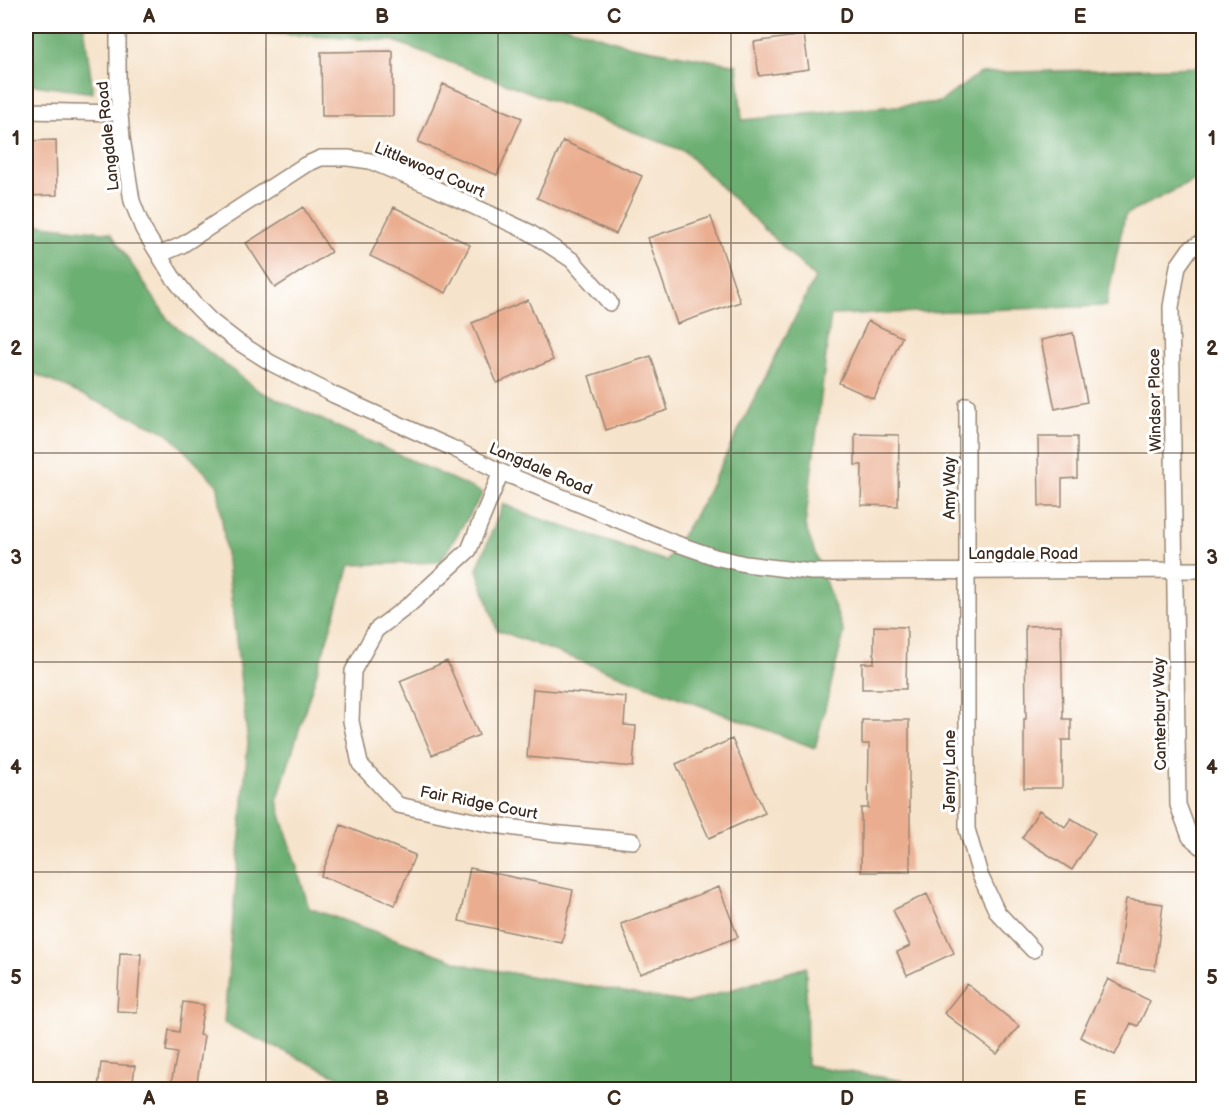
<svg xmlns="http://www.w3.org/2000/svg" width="1229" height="1115" font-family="'Balsamiq Sans',sans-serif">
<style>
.forest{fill:#6caf72;stroke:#546c48;stroke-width:1.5}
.building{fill:#eaad8f}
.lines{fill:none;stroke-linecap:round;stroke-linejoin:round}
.street-casing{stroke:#988674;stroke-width:18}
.street{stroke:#fff;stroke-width:15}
.grid{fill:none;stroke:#3b2a1e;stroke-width:1.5;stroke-opacity:0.55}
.labels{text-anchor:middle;stroke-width:6;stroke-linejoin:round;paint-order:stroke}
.street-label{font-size:16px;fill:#3b2a1e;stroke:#fff}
.neatline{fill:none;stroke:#3b2a1e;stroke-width:2}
.grid-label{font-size:20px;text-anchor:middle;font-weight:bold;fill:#3b2a1e}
</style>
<rect width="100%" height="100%" fill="#fff"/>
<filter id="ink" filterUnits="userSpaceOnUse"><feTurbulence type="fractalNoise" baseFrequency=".0167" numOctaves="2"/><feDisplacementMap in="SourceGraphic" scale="12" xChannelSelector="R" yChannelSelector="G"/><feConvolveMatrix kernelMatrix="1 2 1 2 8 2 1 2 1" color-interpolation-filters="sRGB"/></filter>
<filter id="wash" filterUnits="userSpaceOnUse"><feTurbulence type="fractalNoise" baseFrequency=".008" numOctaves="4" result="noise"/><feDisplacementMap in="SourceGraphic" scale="24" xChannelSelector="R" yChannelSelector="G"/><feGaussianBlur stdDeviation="1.35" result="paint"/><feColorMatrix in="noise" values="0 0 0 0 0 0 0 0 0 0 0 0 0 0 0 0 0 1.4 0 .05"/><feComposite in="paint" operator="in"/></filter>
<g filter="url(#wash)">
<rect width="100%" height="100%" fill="#f6e3cb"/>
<path class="forest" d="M26 26H84L93 93 26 84Z
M145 26H566L631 46 737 65 742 120 940 102 980 73 1203 67V176L1125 215 1106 306 831 315 805 526 844 633 815 748 497 630 477 569 503 504 526 514 666 561 701 505 815 278 684 151 394 41Z
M26 223 111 233 169 321 259 391 483 493 440 562 350 565 277 801 309 908 470 966 688 1003 806 967 807 1065 953 1089H364L224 1023 248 743 218 486 168 433 26 370Z"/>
<g id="blocks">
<path class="building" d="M804 35 809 69 759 76 754 42Z
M393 51V116H322L321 52Z
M443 84 522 118 497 175 418 142Z
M56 140 57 195 26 196V141Z
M563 141 642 176 616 234 537 198Z
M303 207 331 252 275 288 246 243Z
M394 207 470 245 446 293 370 256Z
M711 217 740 302 677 324 648 238Z
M528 300 553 360 497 383 472 323Z
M868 321 902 337 874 399 839 383Z
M1073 333 1087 402 1055 409 1041 340Z
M651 356 668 410 606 430 589 376Z
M855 434 899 435 898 506 861 505 862 465H855Z
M1038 437H1077V478L1062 479V506H1039Z
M1061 625 1063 719H1071V740H1062V788H1024V719H1026L1025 626Z
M874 626 907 627 906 689H862V663H874Z
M447 661 479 735 432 755 400 681Z
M533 689 626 697 624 725 636 726 633 767 527 757Z
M862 720H909V808H910V872H861V808H868L869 744H862Z
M732 739 765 813 709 838 676 764Z
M1039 810 1065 827 1071 818 1095 833 1072 870 1022 838Z
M341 825 415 855 395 905 321 876Z
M470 868 573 890 562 943 459 921Z
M719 887 738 937 640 974 621 924Z
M927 894 954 953 907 975 897 952 910 946 893 910Z
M1126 899 1163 904 1155 970 1117 965Z
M120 953 141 954 137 1012 117 1011Z
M1108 979 1150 1001 1138 1026 1131 1023 1115 1055 1080 1037Z
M967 984 1019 1026 997 1054 944 1013Z
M183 1002 204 1005 199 1035 204 1036 196 1089H170L177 1053 166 1051 169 1030 179 1032Z
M101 1063 135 1066 132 1089H98Z"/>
</g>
</g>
<g filter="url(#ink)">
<use href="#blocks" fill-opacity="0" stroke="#988674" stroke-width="1.5"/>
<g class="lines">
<defs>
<path id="street" d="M118 26V90L122 138 132 201 143 229 172 276 193 303 212 322 238 342 271 363 334 395 450 447 501 472 672 542 715 557 745 564 812 572 1204 570
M26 111 120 113
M1204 241 1190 249 1178 266 1171 307 1178 805 1190 837 1204 849
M159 255 182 245 305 165 321 158H348L370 161 432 187 529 232 572 260 610 303
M967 405V829L980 875 997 912 1033 950
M501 472 469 550 409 605 376 630 353 671 351 721 360 764 398 805 488 824 551 833 633 841"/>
</defs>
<use href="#street" class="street-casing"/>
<use href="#street" class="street"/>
</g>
</g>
<path class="grid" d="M266 26V1090M498 26V1090M731 26V1090M963 26V1090M26 243H1204M26 453H1204M26 662H1204M26 872H1204"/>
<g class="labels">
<g class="street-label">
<text transform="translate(107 136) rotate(-96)" y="6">Langdale Road</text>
<text transform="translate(430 169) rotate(23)" y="6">Littlewood Court</text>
<text transform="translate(1154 400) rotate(-91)" y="6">Windsor Place</text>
<text transform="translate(541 468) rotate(23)" y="6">Langdale Road</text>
<text transform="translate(949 488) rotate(-90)" y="6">Amy Way</text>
<text x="1023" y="559">Langdale Road</text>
<text transform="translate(1159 714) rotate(-91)" y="6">Canterbury Way</text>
<text transform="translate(949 771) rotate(-90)" y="6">Jenny Lane</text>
<text transform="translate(479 802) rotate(11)" y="6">Fair Ridge Court</text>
</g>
</g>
<rect width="1229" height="1115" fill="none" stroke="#fff" stroke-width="66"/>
<rect x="33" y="33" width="1163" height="1049" class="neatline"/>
<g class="grid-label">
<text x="149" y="23">A</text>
<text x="382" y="23">B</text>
<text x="614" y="23">C</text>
<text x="847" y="23">D</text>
<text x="1080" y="23">E</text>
<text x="16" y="145">1</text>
<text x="1212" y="145">1</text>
<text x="16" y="355">2</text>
<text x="1212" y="355">2</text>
<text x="16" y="564">3</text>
<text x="1212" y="564">3</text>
<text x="16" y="774">4</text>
<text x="1212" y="774">4</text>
<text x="16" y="984">5</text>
<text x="1212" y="984">5</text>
<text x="149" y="1105">A</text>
<text x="382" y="1105">B</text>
<text x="614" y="1105">C</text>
<text x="847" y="1105">D</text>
<text x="1080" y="1105">E</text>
</g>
</svg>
